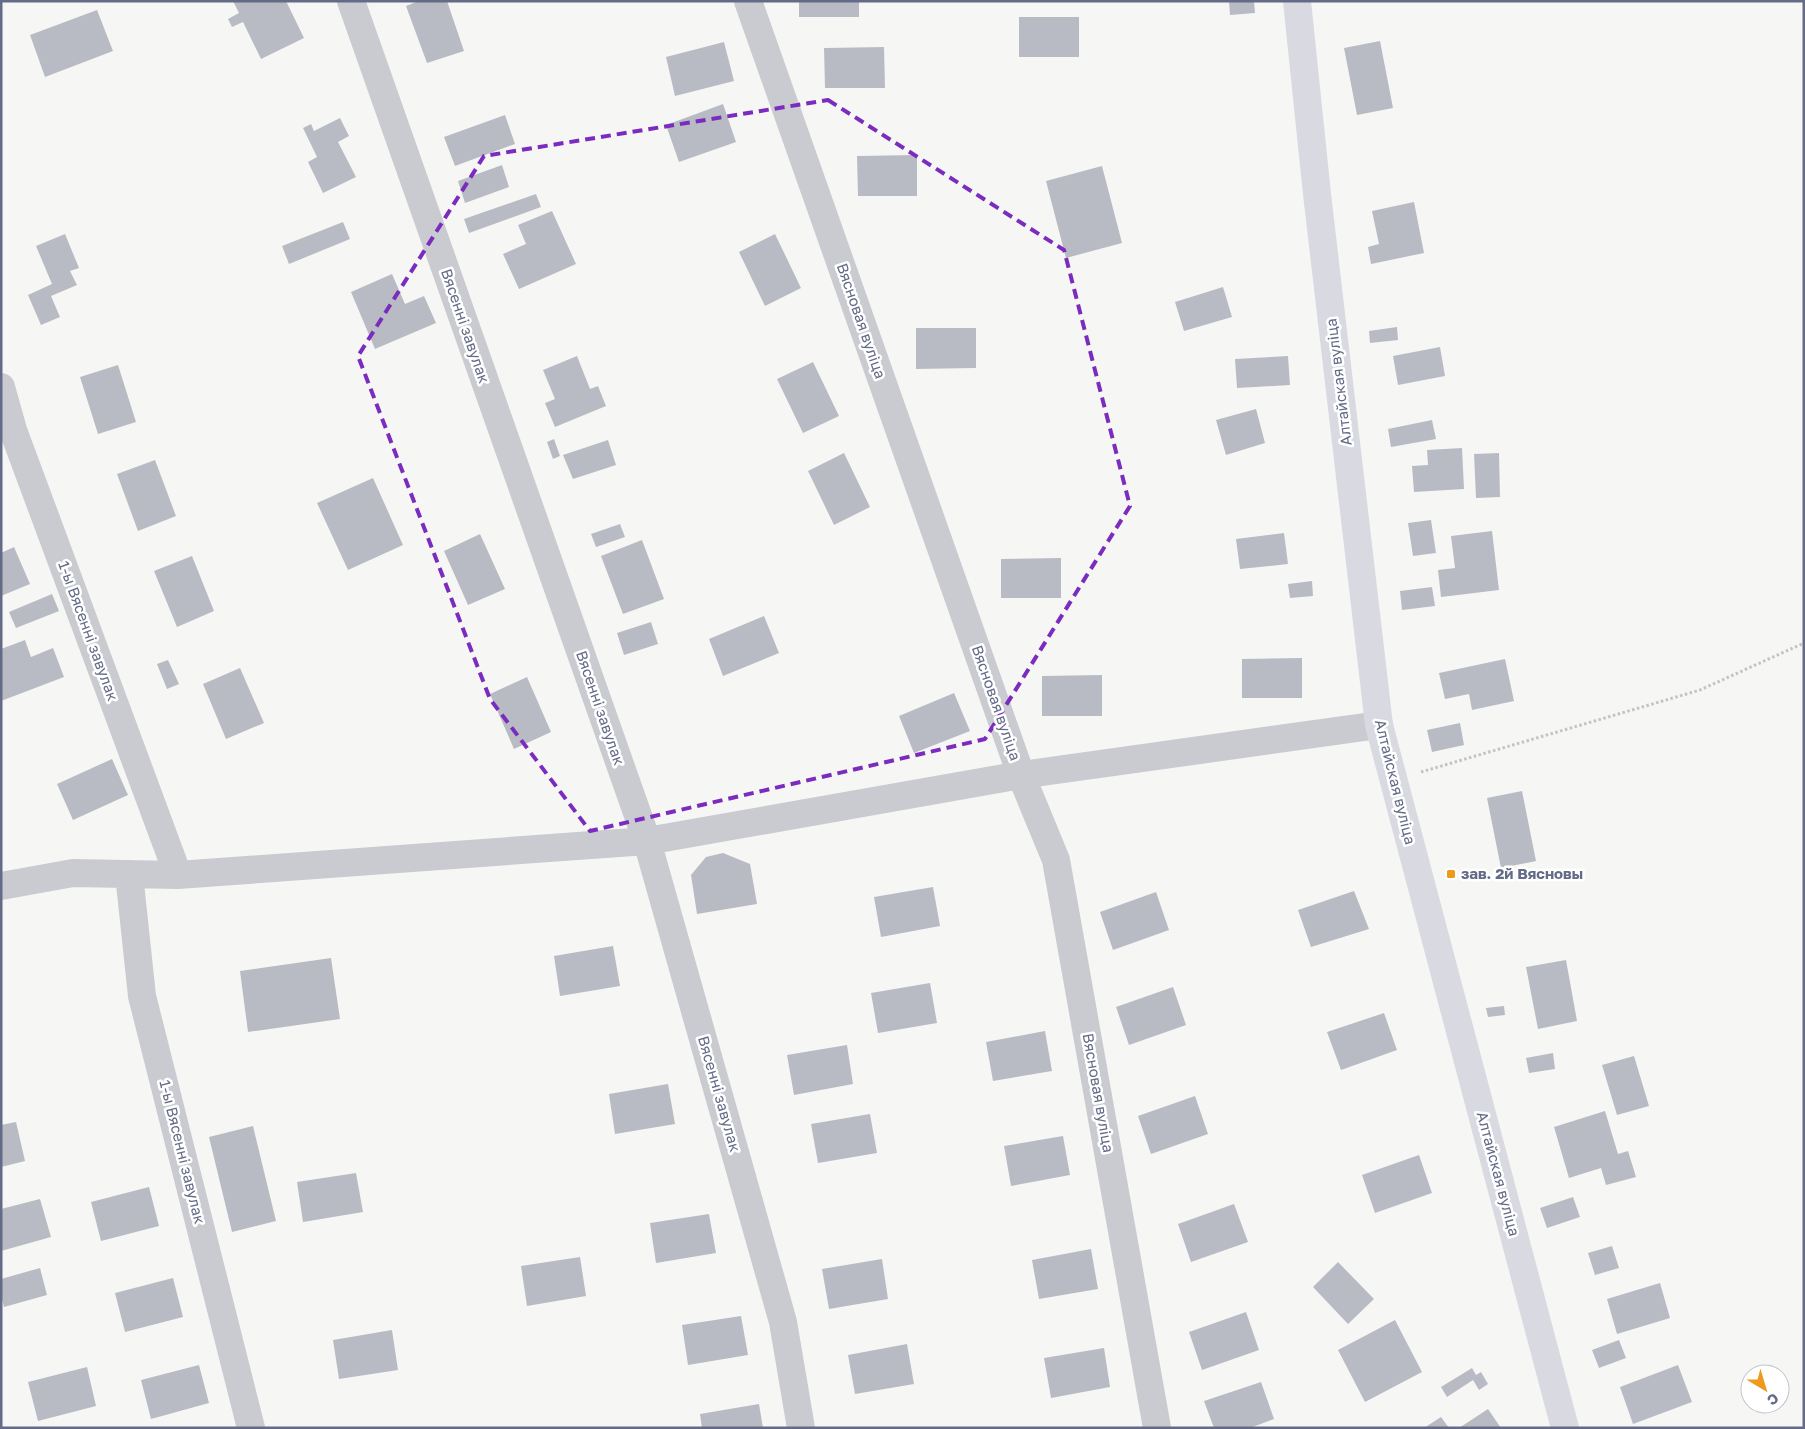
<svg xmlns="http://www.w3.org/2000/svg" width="1805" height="1429" font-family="'Golos Text',sans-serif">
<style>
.building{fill:#b8bbc3}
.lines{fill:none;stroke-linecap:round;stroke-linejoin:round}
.path{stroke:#c2c3c6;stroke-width:3;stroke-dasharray:2.5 2.5;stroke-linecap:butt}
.minor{stroke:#cacbd0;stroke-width:28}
.major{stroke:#d9dae1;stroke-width:28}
.marked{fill:none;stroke:#7b2cbf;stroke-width:4;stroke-dasharray:10 6;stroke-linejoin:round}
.poi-dot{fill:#ee9a1e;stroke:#fff;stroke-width:2}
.labels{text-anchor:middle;stroke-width:5;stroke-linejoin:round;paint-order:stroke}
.street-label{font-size:15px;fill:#646b87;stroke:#fff}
.poi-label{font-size:15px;font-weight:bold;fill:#646b87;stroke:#fff;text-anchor:start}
</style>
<rect width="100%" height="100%" fill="#f6f7f4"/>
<path class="building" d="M233 1H286L304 38 261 59 243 22 232 27 228 19 239 13Z
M419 1H447L464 51 427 63 406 6Z
M799 1H859V17H799Z
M1229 1H1254L1255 13 1230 15Z
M97 10 113 51 45 77 30 35Z
M1019 17H1079V57H1019Z
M1380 41 1393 108 1357 115 1344 48Z
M724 42 734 81 675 96 666 57Z
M884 47 885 88H825L824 48Z
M723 104 736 142 679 162 666 125Z
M505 115 515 144 455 166 444 137Z
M340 118 349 136 338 142 356 177 323 193 308 162 317 157 303 128 311 124 314 131Z
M917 155V196H858L857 156Z
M502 165 509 187 465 203 458 181Z
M1102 166 1122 243 1066 258 1046 181Z
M536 194 541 207 469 233 464 219Z
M1414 202 1424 253 1371 264 1368 247 1379 244 1372 211Z
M552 211 576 264 519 289 503 254 526 244 518 225Z
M343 222 350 239 289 264 282 246Z
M65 234 79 268 70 271 77 285 51 296 60 317 41 325 28 295 52 284 36 246Z
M775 234 801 288 765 306 739 252Z
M392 274 405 304 424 296 436 323 375 349 351 292Z
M1223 287 1232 317 1184 331 1175 302Z
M1397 327 1398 340 1370 343 1369 331Z
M916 328H976V368L916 369Z
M1440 347 1445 376 1398 385 1393 356Z
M577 356 590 389 598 386 606 406 555 427 545 403 555 399 543 370Z
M1288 356 1290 385 1237 388 1235 359Z
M813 362 839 416 803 433 777 379Z
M118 365 136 422 98 434 80 377Z
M1256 409 1265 443 1226 455 1216 420Z
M1432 420 1436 439 1391 447 1388 429Z
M554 439 560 456 553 459 547 442Z
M608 440 616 465 573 479 563 455Z
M1462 448 1464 489 1414 492 1412 466 1428 465 1427 450Z
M844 453 870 507 834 525 808 471Z
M1499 453 1500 497 1476 498 1474 454Z
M155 460 176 516 138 531 117 474Z
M373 478 403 545 348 570 317 503Z
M1431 520 1436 553 1413 556 1408 523Z
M620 524 625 537 596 547 591 534Z
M1492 531 1499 590 1441 597 1438 570 1455 568 1451 536Z
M1284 533 1288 564 1240 569 1236 539Z
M480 534 505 589 468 605 444 551Z
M642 540 664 599 623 614 601 556Z
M14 547 30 584 1 596V553Z
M192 556 214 611 177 627 154 571Z
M1061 558V598H1001V559Z
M1312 581 1313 596 1290 598 1288 584Z
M1432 587 1435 606 1402 610 1400 591Z
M52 594 59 611 16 628 9 612Z
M764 616 779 653 723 676 709 639Z
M651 622 658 644 624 655 617 633Z
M25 640 31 657 53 648 64 677 1 701V649Z
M1302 658V698H1242V659Z
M1505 659 1514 701 1472 710 1469 694 1445 699 1439 673Z
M168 660 179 684 167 689 157 664Z
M240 668 264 723 226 739 203 684Z
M1102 675V716H1042V676Z
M527 677 551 732 514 749 490 694Z
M954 693 970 731 914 753 899 716Z
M1460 723 1464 745 1432 752 1427 730Z
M112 759 128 795 73 820 57 784Z
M1522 791 1536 861 1501 868 1487 798Z
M723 853 750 864 757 904 697 914 691 875 706 857Z
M933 887 940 926 881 937 874 897Z
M1354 891 1369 929 1311 947 1298 910Z
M1156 892 1169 930 1113 950 1100 912Z
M613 946 620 986 560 996 554 956Z
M331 958 340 1019 248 1032 240 971Z
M1566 960 1577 1021 1538 1029 1526 967Z
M930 983 937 1023 878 1033 871 993Z
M1173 987 1186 1025 1129 1045 1116 1007Z
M1504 1006 1505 1015 1488 1017 1486 1008Z
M1384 1013 1397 1050 1341 1070 1327 1032Z
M1045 1031 1052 1071 993 1081 986 1042Z
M847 1045 853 1084 794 1095 787 1055Z
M1553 1053 1555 1069 1529 1073 1526 1058Z
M1634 1056 1649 1106 1617 1115 1602 1065Z
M668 1084 675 1124 615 1134 609 1094Z
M1195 1096 1208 1134 1151 1154 1138 1116Z
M1605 1111 1618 1154 1628 1151 1636 1177 1606 1185 1601 1168 1569 1178 1554 1127Z
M870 1114 877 1153 818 1163 811 1124Z
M16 1122 25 1161 1 1167V1125Z
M253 1126 276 1221 232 1232 209 1137Z
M1063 1136 1070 1175 1011 1186 1004 1146Z
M1419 1155 1432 1193 1375 1213 1362 1175Z
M356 1173 363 1212 303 1222 297 1182Z
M149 1187 159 1226 101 1241 91 1202Z
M1573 1197 1580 1217 1547 1228 1540 1208Z
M40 1199 51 1237 1 1251V1209Z
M1234 1204 1248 1242 1191 1262 1178 1224Z
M709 1214 716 1253 656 1263 650 1223Z
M1612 1246 1619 1268 1595 1275 1588 1253Z
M1091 1249 1098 1289 1039 1299 1032 1260Z
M580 1257 586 1296 527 1306 521 1266Z
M882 1259 888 1299 829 1309 822 1269Z
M1338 1262 1374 1299 1348 1324 1313 1287Z
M40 1268 47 1295 4 1307 1 1295V1279Z
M173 1278 183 1317 125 1332 115 1293Z
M1660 1283 1670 1318 1617 1334 1607 1299Z
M1246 1312 1259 1350 1202 1370 1189 1332Z
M741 1316 748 1355 688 1365 682 1325Z
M1395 1320 1422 1372 1365 1402 1338 1350Z
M392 1330 398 1370 339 1379 333 1340Z
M1619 1340 1626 1358 1599 1368 1592 1350Z
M907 1344 914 1384 855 1394 848 1355Z
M1104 1348 1110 1387 1051 1398 1044 1358Z
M199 1365 209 1403 151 1419 141 1380Z
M1678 1365 1692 1402 1633 1424 1620 1387Z
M87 1367 96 1406 38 1421 28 1382Z
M1472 1368 1476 1375 1481 1372 1488 1384 1479 1390 1473 1380 1447 1397 1441 1387Z
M1261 1382 1274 1419 1250 1428H1214L1204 1401Z
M759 1404 763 1428H702L700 1414Z
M1488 1409 1501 1428H1459Z
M1441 1417 1449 1428H1424Z"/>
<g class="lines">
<path class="path" d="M1421 772 1700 690 1804 643"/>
<path class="minor" d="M351 1 647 841 783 1322 801 1428
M748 1 1021 775 1056 860 1157 1428
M1 387 13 430 178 875
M129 874 142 996 251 1428
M1 886 73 873 178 875 647 841 1021 775 1379 725"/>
<path class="major" d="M1297 1 1317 194 1379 725 1565 1428"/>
</g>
<path class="marked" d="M828 100 1064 250 1130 506 985 739 590 831 490 699 358 356 484 156Z"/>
<rect class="poi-dot" x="1446" y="869" width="10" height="10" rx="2.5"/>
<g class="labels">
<g class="street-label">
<text transform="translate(861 321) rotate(71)" y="5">Вясновая вуліца</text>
<text transform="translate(465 326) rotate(71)" y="5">Вясенні завулак</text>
<text transform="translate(1339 382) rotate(-97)" y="5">Алтайская вуліца</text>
<text transform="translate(88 631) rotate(70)" y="5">1-ы Вясенні завулак</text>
<text transform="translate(996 703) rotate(71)" y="5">Вясновая вуліца</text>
<text transform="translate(600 708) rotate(71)" y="5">Вясенні завулак</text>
<text transform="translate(1395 782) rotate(76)" y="5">Алтайская вуліца</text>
<text transform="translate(1098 1093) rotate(80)" y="5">Вясновая вуліца</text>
<text transform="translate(719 1094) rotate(74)" y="5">Вясенні завулак</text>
<text transform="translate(182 1152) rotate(76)" y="5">1-ы Вясенні завулак</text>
<text transform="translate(1498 1174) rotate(75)" y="5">Алтайская вуліца</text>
</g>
<g class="poi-label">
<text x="1461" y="879">зав. 2й Вясновы</text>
</g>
</g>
<rect width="1805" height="1429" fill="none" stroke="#646b87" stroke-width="5"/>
<g transform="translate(1765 1389) rotate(142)"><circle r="24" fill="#ffffff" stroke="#c1c4cf"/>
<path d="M0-4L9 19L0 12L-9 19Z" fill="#ee9a1e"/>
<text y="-8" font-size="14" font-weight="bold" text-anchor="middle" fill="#646b87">С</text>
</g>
</svg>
